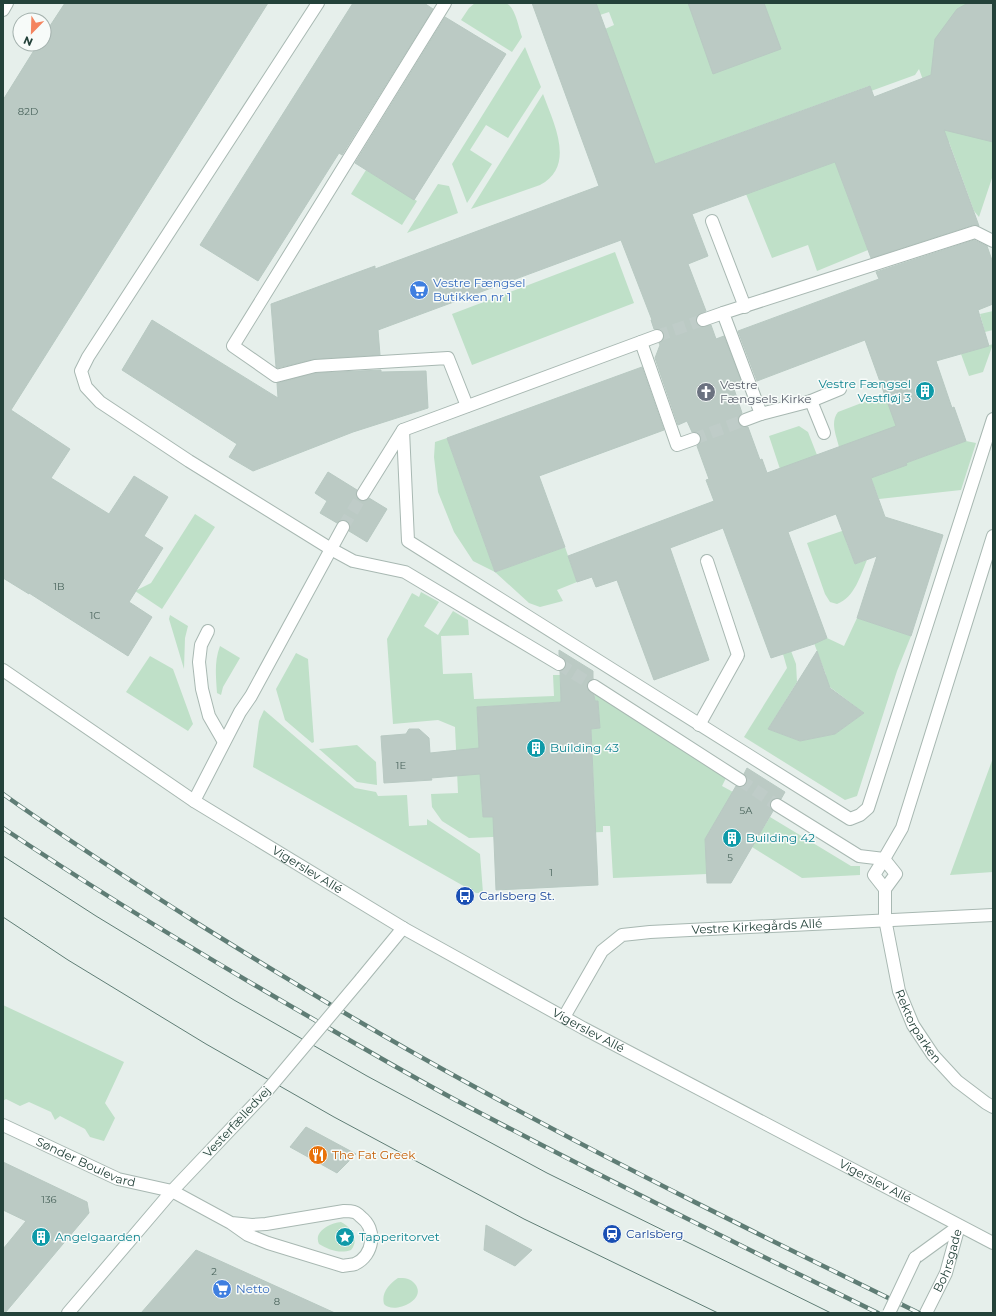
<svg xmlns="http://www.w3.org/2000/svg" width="996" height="1316" font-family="Montserrat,sans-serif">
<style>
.green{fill:#bfe0c8}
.building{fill:#bbcac4;stroke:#b8c9c2}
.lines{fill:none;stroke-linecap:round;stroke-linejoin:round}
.minor-tunnel{stroke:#bfccc8;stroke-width:12;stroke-dasharray:12 6;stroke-linecap:butt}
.minor-casing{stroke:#a8b8b2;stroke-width:14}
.minor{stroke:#fff;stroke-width:12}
.tram{stroke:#5f7d75;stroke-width:1}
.rail-casing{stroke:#5f7d75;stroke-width:4.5}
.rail{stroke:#f7fbf9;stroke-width:3;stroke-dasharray:9;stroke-linecap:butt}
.minor-bridge-casing{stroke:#a8b8b2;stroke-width:14;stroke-linecap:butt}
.minor-bridge{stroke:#fff;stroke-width:12}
.labels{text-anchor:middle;stroke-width:3;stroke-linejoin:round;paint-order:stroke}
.number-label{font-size:10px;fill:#4a645c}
.shop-label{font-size:12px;fill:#366cbe;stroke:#f7fbf9;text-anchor:start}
.culture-label{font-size:12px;fill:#0d838f;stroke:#f7fbf9;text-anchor:start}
.worship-label{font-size:12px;fill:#5b616d;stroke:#f7fbf9;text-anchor:start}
.street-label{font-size:12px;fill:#24423a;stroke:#f7fbf9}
.transit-label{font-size:12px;fill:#164399;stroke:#f7fbf9;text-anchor:start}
.food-label{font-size:12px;fill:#c56008;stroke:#f7fbf9;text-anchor:start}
</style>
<rect width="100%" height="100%" fill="#e6efeb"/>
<path class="green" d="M475 3C482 3 504 1 509 5 516 11 519 29 522 37L512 52 461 20 469 8Z
M596 3H993V178H992L979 217 974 211 949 142 842 180 868 250 817 271 808 245 772 258 746 194 939 124 919 69 915 75 871 91 869 86 652 165 605 29 614 25 609 12 600 15Z
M525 47 541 87 508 138 486 125 470 150 492 164 467 203 452 164Z
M543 94C554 124 576 166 540 185L471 209Z
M366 170 417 201 402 225 351 194Z
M438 184 449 186 458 213 407 233Z
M615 252 634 303 472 365 452 314Z
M993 311V330L985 332 980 314Z
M993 344 983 372 969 376 961 354Z
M885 394 914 422 839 447C836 435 830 422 838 412Z
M799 426 808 432 817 455 780 469 769 436Z
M447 438 495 572 565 547 577 582 557 590 563 601 540 607 529 603 495 572 473 561 454 532 438 492 434 457 435 442Z
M966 441 976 443 961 490 879 499 871 478 906 465V463Z
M195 514 215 527 162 609 135 591 151 583Z
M853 530 858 536 846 541 855 564 867 560C860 576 855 597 837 604L830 602 825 594 807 543 842 531Z
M421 592 439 602 424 626 438 635 453 611 468 620 469 635 441 636 443 674 472 673 474 699 554 696 553 675H560L561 702 477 707 483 817 595 812 591 729 600 728 598 702 595 701 594 693 725 774 723 777 726 778 722 786 733 792 705 839 707 874 613 878 610 826H603V832L469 838 442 821 432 807 431 794 458 793 455 727 438 720 393 724 387 639 412 593 419 597Z
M170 615 188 626 185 638 184 669 169 619Z
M857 618 911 636 897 671 857 796 845 800 744 737 787 668 783 654 791 651 796 664 797 682 768 729 800 741 835 734 864 713 818 678 826 675 814 643 827 638 844 646Z
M220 646 240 658 223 687 221 695 217 693C216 678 214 661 220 646Z
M296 653 308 659 314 742 312 743 285 720 276 689Z
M150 656 173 669 193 724 188 731 126 692Z
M264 710 355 788 376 792 378 796 407 795 409 826 427 825V819L480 854 483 893H476L253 767 259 721Z
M357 745 376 762 377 785 357 782 319 749Z
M993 758V872L950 875Z
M770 817 851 866H860V875L802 878 752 847Z
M3 1005 124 1062 105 1103 115 1118 104 1141 90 1137 85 1129 60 1116 55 1120 51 1112 29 1102 20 1106 6 1099 3 1101Z
M341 1222C351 1227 360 1239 351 1250 340 1254 329 1250 319 1244 313 1231 331 1223 341 1222Z
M398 1278C405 1278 410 1278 415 1284 428 1300 393 1315 384 1304 381 1293 389 1284 398 1278Z"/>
<path class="building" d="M65 3H268L11 410 70 449 51 478 109 514 134 476 168 497 144 536 163 548 129 602 152 617 128 656 29 593V594L3 578V100L38 44H44V35Z
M353 3H424L433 9 342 155 339 153 258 281 200 245Z
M532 3H596L655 164 870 86 874 97 931 75 935 39 957 9 968 3H993V142L944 130 979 226 973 225 871 258 835 162 692 214 708 256 688 264 706 311 698 315 696 318V322L701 327 711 325 716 339 724 336 743 386 734 389 742 413 739 416 738 422 741 426 748 427 760 460 762 459 767 473 896 426 865 340 757 381 738 331 879 279 876 272 974 240 987 246 993 263V304L978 310 989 346 936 361 952 408 954 407 966 441 906 463 907 465 871 478 885 517 943 535 911 636 857 618 877 556 855 564 836 514 788 532 827 638 814 644 771 658 723 528 670 548 709 660 654 680 617 580 596 587 592 577 577 582 568 556 714 501 706 480 709 479 697 446 701 441V436L696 432H692L687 421 678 425 655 358 660 345 659 343 664 338V334L661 330 654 329 651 320H652L621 240 378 330 380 355 315 359 277 368 276 367 271 304 375 266V269L599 186Z
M688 3H764L781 49 713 74Z
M445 17 506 54 414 200 355 163Z
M152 320 278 398 277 383 316 373 381 370V372L426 371 428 408 353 432 253 471 229 457 237 444 122 370Z
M642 367 664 430 539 476 565 547 495 572 447 438Z
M328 472 357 490 356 494 359 500 363 501 369 498 387 509 367 542 349 531 350 526 347 521 342 520 337 523 320 513 327 501 315 493Z
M559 650 593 671V679L588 682 587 686 588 690 594 695 595 701H598L600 728 591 729 598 885 496 890 493 817H483L480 774 431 778 432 780 384 783 381 736 406 734 409 729H419L429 738 430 753 479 748 477 707 561 702 560 671 565 668 566 664 565 660 559 655Z
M817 651 830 688 864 713 835 734 800 741 768 729Z
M747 768 785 792 781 799 774 798 770 801V808L773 811 731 883H707L705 839 736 786 743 787 746 784 747 777 744 774Z
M306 1127 356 1154 337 1173 290 1147Z
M3 1162 87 1202 89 1213 5 1313H3V1249L26 1221 3 1210Z
M486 1225 532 1250 515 1266 484 1250Z
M196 1250 335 1313H141Z"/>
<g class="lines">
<path class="minor-tunnel" d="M657 336 703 320
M694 439 745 420
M343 527 363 494
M559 664 594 686
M740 780 777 805"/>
<defs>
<g id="minor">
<path d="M318 3 88 357 81 371 86 387 100 402 189 461 331 549 353 561 405 572 559 664"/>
<path d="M445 3 233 346 276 376 315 366 448 358 467 406"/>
<path d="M3 10 7 3"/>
<path d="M712 221 745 307"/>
<path d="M703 320 723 313"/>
<path d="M641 342 677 445 694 439"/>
<path d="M840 389 811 401 761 414 723 313 975 232 993 241"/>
<path d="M811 401 824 433"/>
<path d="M745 420 761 414"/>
<path d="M403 430 408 541 850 819 860 815 868 808 993 419"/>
<path d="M363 494 403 430 657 336"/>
<path d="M208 631 201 645 199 662 202 689 209 716 224 742"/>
<path id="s1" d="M3 670 194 801 403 928 583 1028 993 1243"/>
<path d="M594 686 740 780"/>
<path d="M699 725 738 655 707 561"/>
<path d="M194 801 240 712 251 696 343 527"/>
<path d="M777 805 859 856 884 859 902 828 993 536"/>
<path id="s2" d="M885 889 874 875 884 859 896 874 885 889V919L899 991 913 1025 933 1055 957 1081 986 1103 993 1107"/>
<path d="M361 979 403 928"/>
<path id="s3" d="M564 1017 602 951 622 935 650 932 993 915"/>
<path id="s4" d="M3 1125 118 1179 172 1191 231 1223 248 1235 268 1243 343 1266C347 1265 352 1265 355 1264 374 1255 377 1229 361 1217 359 1215 356 1212 354 1212 351 1211 347 1211 344 1211L266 1224 252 1225 231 1223"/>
<path d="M915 1258 959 1226"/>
<path d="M68 1313 172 1191 266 1092"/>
<path id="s5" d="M926 1313 946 1273 959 1226"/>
</g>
</defs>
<use href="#minor" class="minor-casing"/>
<use href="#minor" class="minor"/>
<path class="tram" d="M3 856 96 916 234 1000 367 1076 547 1173 831 1313
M3 917 68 960 206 1044 334 1117 524 1219 718 1313"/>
<defs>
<path id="rail" d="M3 794C66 839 131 881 197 923 288 980 381 1036 475 1087 621 1167 770 1240 919 1313
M3 828C106 897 212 961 320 1023 368 1051 416 1079 465 1105 601 1177 739 1245 878 1313"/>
</defs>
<use href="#rail" class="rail-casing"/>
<use href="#rail" class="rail"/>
<defs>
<path id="minor-bridge" d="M266 1092 361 979
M889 1313 915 1258"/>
</defs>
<use href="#minor-bridge" class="minor-bridge-casing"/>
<use href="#minor-bridge" class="minor-bridge"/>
</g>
<defs>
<symbol id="supermarket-disc" viewBox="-11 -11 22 22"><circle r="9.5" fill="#3f7fe0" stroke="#f7fbf9"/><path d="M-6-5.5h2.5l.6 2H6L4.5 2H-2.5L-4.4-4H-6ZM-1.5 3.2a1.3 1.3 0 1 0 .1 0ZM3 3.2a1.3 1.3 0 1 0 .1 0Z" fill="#fff"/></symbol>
<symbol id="building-disc" viewBox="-11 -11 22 22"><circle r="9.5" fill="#0f9aa8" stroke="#f7fbf9"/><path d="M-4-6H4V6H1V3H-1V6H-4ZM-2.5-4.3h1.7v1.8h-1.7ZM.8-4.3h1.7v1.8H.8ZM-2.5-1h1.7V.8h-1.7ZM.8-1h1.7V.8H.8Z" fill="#fff"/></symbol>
<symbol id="church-disc" viewBox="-11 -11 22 22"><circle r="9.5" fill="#6b7280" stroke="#f7fbf9"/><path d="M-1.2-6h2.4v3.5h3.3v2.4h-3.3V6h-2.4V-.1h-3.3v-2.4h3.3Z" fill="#fff"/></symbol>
<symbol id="bus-disc" viewBox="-11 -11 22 22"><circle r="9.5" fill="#1a4fb4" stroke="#f7fbf9"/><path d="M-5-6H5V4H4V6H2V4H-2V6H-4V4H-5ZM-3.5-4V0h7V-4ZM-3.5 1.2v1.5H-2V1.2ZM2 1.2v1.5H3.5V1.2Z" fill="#fff"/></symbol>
<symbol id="restaurant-disc" viewBox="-11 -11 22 22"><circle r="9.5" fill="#e8710a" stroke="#f7fbf9"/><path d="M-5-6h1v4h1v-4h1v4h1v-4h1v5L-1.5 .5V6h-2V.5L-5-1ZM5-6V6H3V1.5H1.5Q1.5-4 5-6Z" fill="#fff"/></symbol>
<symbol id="station-disc" viewBox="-11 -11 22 22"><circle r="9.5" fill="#1a4fb4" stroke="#f7fbf9"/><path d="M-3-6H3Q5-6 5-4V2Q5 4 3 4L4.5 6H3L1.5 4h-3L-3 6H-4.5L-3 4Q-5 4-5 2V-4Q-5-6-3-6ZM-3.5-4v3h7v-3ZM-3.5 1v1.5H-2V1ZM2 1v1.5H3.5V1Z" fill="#fff"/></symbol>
<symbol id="sight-disc" viewBox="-11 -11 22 22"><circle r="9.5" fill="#0f9aa8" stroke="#f7fbf9"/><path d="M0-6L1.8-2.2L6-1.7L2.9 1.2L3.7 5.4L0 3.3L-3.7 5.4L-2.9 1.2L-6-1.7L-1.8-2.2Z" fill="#fff"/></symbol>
</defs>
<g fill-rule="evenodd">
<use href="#supermarket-disc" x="408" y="279" width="22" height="22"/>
<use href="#building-disc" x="914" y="380" width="22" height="22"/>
<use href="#church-disc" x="695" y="381" width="22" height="22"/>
<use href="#building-disc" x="525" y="737" width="22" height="22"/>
<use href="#building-disc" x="721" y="827" width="22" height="22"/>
<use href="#bus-disc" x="454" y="885" width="22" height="22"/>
<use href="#restaurant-disc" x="307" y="1144" width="22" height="22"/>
<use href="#station-disc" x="601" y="1223" width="22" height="22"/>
<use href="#building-disc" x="30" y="1226" width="22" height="22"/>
<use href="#sight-disc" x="334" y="1226" width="22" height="22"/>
<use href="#supermarket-disc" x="211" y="1278" width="22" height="22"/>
</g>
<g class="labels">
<g class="number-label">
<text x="28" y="115">82D</text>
<text x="59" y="590">1B</text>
<text x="95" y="619">1C</text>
<text x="401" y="769">1E</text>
<text x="746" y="814">5A</text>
<text x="730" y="861">5</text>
<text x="551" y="876">1</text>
<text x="49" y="1203">136</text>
<text x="214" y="1275">2</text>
<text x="277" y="1305">8</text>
</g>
<g class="shop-label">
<text x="433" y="287">Vestre Fængsel<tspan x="433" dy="14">Butikken nr 1</tspan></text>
<text x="236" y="1293">Netto</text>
</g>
<g class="culture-label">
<text x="911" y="388" text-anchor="end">Vestre Fængsel<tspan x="911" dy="14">Vestfløj 3</tspan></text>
<text x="550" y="752">Building 43</text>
<text x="746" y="842">Building 42</text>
<text x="55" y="1241">Angelgaarden</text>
<text x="359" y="1241">Tapperitorvet</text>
</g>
<g class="worship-label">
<text x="720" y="389">Vestre<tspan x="720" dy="14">Fængsels Kirke</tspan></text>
</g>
<g class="street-label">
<text dy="4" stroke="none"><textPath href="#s1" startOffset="364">Vigerslev Allé</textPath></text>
<text dy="4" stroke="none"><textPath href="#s3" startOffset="237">Vestre Kirkegårds Allé</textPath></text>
<text dy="4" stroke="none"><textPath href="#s2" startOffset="218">Rektorparken</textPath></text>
<text dy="4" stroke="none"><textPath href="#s1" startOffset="688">Vigerslev Allé</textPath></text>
<text transform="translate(237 1122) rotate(-47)" y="4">Vesterfælledvej</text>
<text dy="4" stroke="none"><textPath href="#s4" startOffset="91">Sønder Boulevard</textPath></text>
<text dy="4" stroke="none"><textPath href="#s1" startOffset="1012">Vigerslev Allé</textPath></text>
<text dy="4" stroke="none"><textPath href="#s5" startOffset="57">Bohrsgade</textPath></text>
</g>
<g class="transit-label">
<text x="479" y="900">Carlsberg St.</text>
<text x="626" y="1238">Carlsberg</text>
</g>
<g class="food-label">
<text x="332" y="1159">The Fat Greek</text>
</g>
</g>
<rect width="996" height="1316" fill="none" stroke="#24423a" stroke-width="8"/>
<g transform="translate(32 32) rotate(203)"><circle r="19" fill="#f7fbf9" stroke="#a3b1ad"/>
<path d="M0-3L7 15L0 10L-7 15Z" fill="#f4845f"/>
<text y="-6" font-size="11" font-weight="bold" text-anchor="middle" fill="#24423a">N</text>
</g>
</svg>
